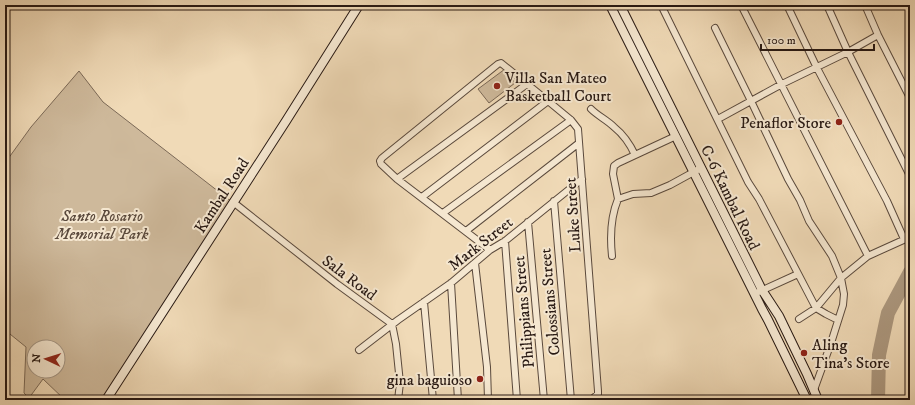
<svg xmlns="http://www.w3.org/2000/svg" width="915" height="405" font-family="'IM FELL DW Pica',serif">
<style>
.green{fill:#ceb99b;stroke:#7b6957;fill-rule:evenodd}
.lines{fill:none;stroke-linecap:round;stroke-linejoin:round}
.river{stroke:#ac987f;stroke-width:14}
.minor-casing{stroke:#5a493c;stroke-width:8}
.secondary-casing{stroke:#281913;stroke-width:10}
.minor{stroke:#f5e7d0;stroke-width:6}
.secondary{stroke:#f5e7d0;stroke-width:8}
.poi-dot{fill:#8f2418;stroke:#f5e7d0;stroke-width:1.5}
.labels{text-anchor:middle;stroke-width:4;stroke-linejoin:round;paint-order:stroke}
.poi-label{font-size:16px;fill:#281913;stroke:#f5e7d0;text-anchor:start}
.street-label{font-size:16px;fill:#281913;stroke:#f5e7d0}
.park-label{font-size:16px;font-style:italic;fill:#5a493c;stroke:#f5e7d0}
</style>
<rect width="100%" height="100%" fill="#f0dab7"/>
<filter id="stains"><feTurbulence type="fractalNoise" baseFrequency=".005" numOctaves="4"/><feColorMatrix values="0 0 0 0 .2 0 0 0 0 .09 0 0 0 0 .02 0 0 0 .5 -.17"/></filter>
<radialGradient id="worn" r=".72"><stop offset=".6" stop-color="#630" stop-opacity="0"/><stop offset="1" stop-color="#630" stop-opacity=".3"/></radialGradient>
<path class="green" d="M505 69 515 83 489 103 478 89Z
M79 71 103 102 232 202 105 400H65L43 379 29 398 24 393 26 347 5 330V163L31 127ZM34 347H58V371H34Z"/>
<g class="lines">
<path class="river" d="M878 400 879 355 886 322 888 313 910 272"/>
<defs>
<path id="minor" d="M661 5 748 182 759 199 816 308 841 278 868 256 910 237
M741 5 868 256
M787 5 817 68 887 201 904 239
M827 5 848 52 910 176
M865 5 878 35 910 98
M715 28 751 101 788 179 800 200 809 221 832 256 841 278 844 294 843 305 831 343 814 390
M591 109C598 116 607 120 614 127 624 135 630 144 635 155
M718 119 782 84 848 52 878 35
M397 179 527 84
M422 197 548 101
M618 199 613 174 614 166 618 163 676 136
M554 201 571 400
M233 202 337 284 392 324 396 344 400 383 398 400
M443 213 571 120
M528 222 544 400
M466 231 579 143
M505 241 517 400
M490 250 397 179 381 164 380 161 382 158 498 64 501 63 548 101 571 120 578 129 598 391V394L591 400
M612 256C610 237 611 216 618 199L633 194 651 193 670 185 701 168
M475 263 487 367 488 400
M451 283 458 400
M754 294 798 274
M424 302 433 400
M799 319 816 308 826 314 838 320
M359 350 398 320 451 283 490 250 505 241 582 179"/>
<path id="secondary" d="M610 5 762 309 768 320 807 400
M620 5 762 290 779 316 807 374 818 400
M106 400 286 121 359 5"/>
</defs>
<use href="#minor" class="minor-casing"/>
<use href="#secondary" class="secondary-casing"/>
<use href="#minor" class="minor"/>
<use href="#secondary" class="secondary"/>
</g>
<g class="poi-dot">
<circle cx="497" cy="86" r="4"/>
<circle cx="839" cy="122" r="4"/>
<circle cx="804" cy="353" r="4"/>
<circle cx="480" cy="379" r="4"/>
</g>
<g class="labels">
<g class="poi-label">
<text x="505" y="83">Villa San Mateo<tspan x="505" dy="18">Basketball Court</tspan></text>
<text x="831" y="128" text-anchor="end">Penaflor Store</text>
<text x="812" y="350">Aling<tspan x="812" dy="18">Tina's Store</tspan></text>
<text x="472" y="385" text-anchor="end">gina baguioso</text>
</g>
<g class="street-label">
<text transform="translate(221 195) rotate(-57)" y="6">Kambal Road</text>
<text transform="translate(731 197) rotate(64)" y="6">C-6 Kambal Road</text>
<text transform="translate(572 215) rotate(-94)" y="6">Luke Street</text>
<text transform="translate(480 243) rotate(-38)" y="6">Mark Street</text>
<text transform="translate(350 277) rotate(37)" y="6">Sala Road</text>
<text transform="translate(549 302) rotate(-95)" y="6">Colossians Street</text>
<text transform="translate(523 312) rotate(-95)" y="6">Philippians Street</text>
</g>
<g class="park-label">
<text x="102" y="221">Santo Rosario<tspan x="102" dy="18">Memorial Park</tspan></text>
</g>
</g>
<rect width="915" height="405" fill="none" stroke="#f0dab7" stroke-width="20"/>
<rect x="6" y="6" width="903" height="393" fill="none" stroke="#281913" stroke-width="2"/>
<rect x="10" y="10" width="895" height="385" fill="none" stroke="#281913"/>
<g transform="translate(46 359) rotate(274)"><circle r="19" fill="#f5e7d0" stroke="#a39584"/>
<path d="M0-3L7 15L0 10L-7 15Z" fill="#8f2418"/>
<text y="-6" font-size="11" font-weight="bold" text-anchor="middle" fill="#281913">N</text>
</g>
<path d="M761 44v6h113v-6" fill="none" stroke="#281913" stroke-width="2"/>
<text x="767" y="44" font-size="12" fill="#281913" stroke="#f5e7d0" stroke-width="3" paint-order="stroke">100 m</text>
<rect width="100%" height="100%" filter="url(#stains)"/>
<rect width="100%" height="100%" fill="url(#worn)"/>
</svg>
